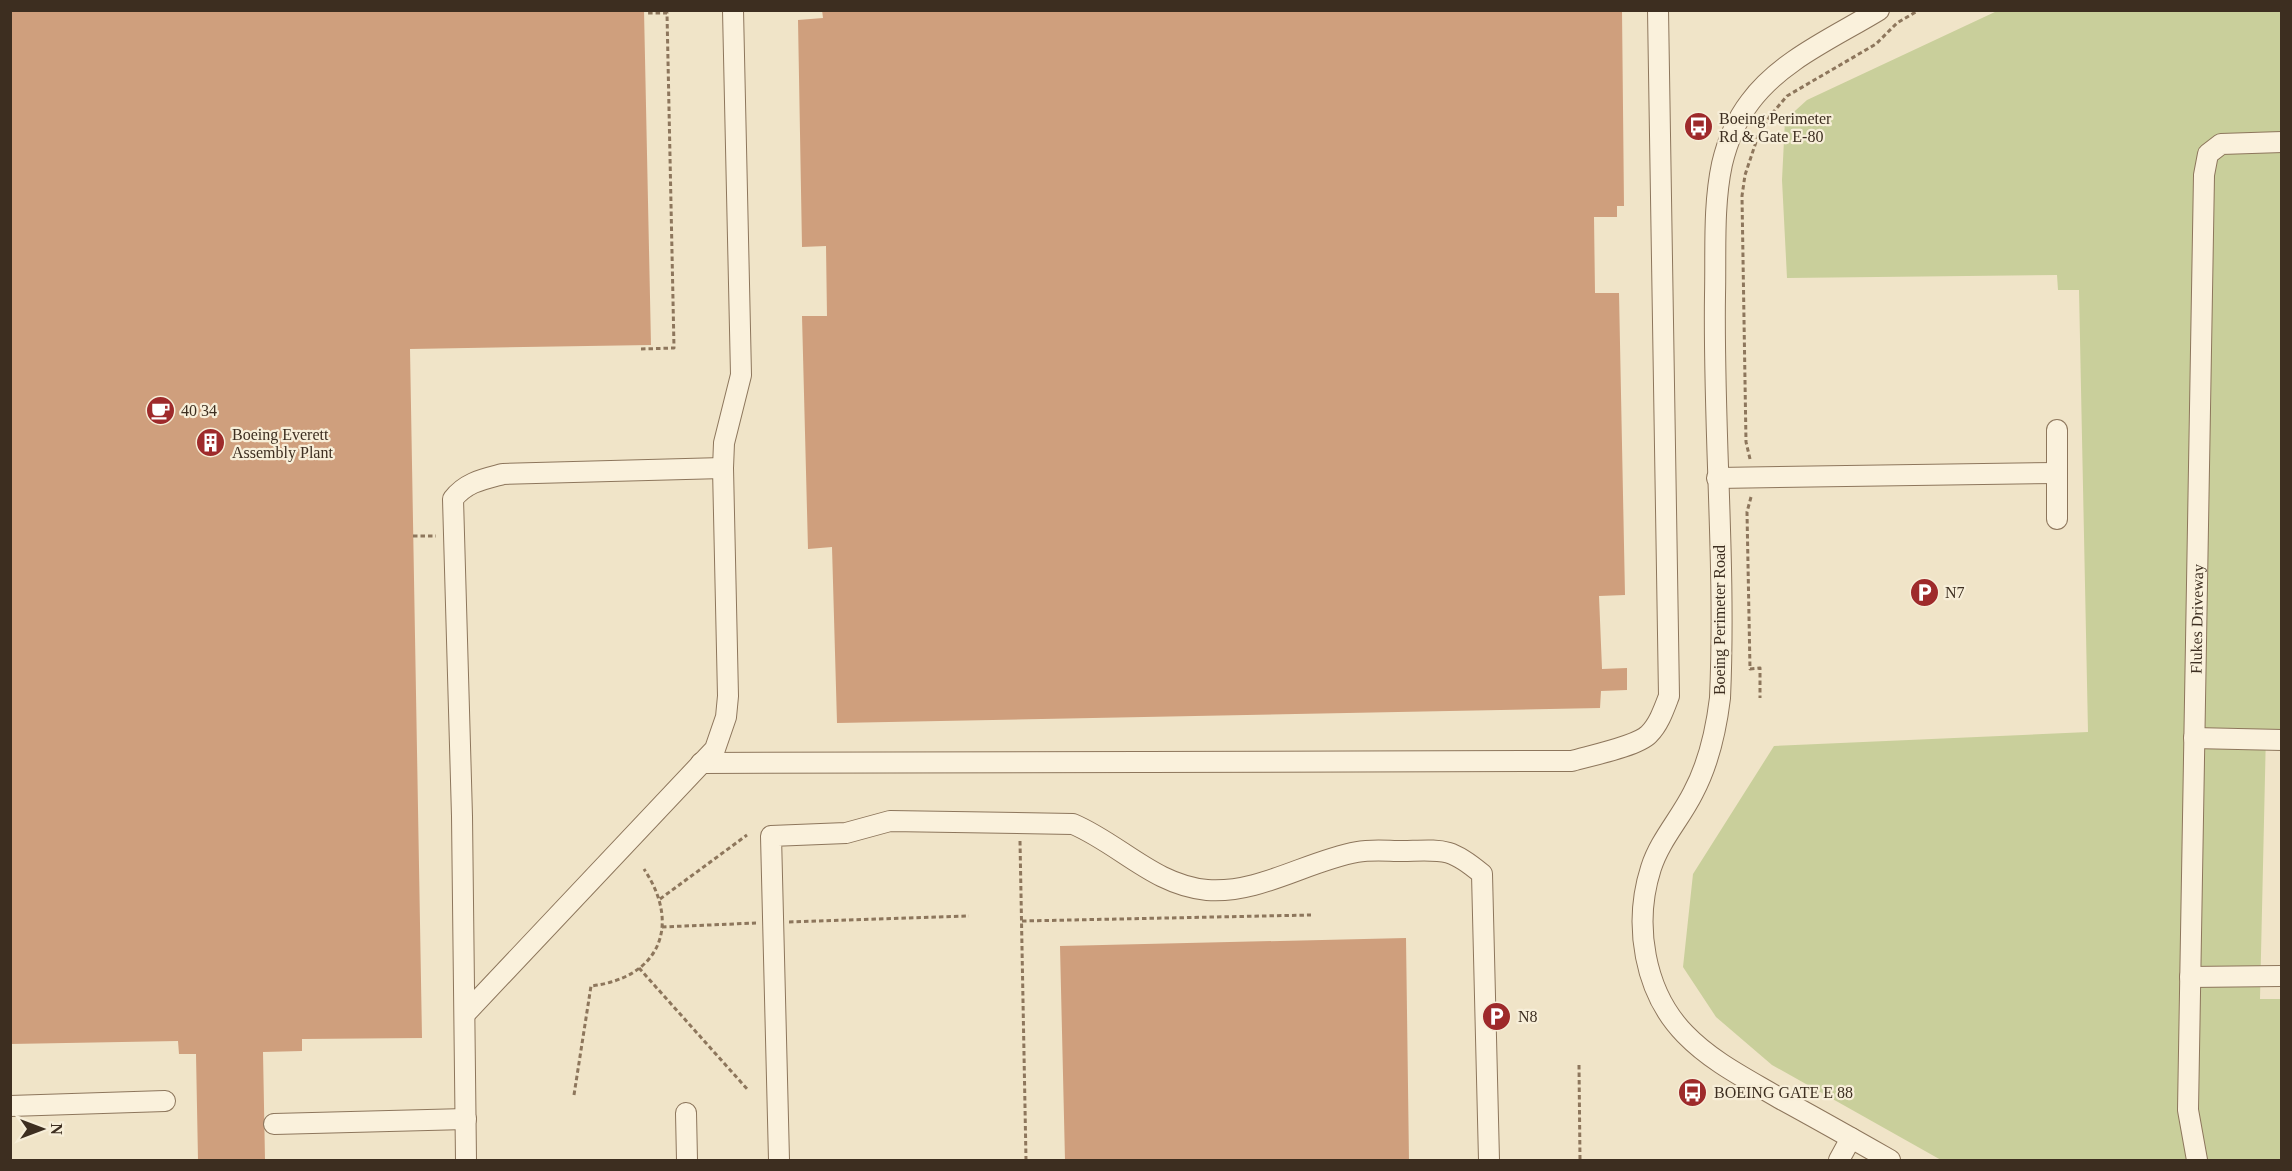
<svg xmlns="http://www.w3.org/2000/svg" width="2292" height="1171" font-family="Georgia,serif">
<style>
.green{fill:#c9cf9b}
.building{fill:#cf9f7d}
.lines{fill:none;stroke-linecap:round;stroke-linejoin:round}
.minor-casing{stroke:#8d765c;stroke-width:22}
.path{stroke:#8d765c;stroke-width:3;stroke-dasharray:4.5 3;stroke-linecap:butt}
.minor{stroke:#faf1dc;stroke-width:20}
.labels{text-anchor:middle;stroke-width:4.5;stroke-linejoin:round;paint-order:stroke}
.poi-label{font-size:16px;fill:#3d2e20;stroke:#f7eed8;text-anchor:start}
.street-label{font-size:16px;fill:#3d2e20;stroke:#f7eed8}
</style>
<rect width="100%" height="100%" fill="#f0e4c8"/>
<path class="green" d="M1997 11H2281L2282 732H2266L2260 999H2281V1160H1941L1772 1065 1716 1017 1683 967 1693 874 1774 746 2088 732 2079 290H2058L2057 275 1787 278 1782 180 1785 120 1807 100Z"/>
<path class="building" d="M10 10H644L651 345 410 349 422 1038 302 1039V1051L263 1052 265 1160H198L196 1054H179L178 1041 10 1044Z
M822 10H1622L1624 206H1617V217H1594L1595 293H1619L1625 595 1599 596 1602 669 1627 668V690L1601 691 1600 708 837 723 832 547 808 549 802 316H827L826 246 802 247 798 20 823 18Z
M1406 938 1409 1160H1065L1060 946Z"/>
<g class="lines">
<defs>
<g id="minor">
<path d="M1879 10C1835 37 1781 60 1750 102 1737 119 1727 143 1722 164 1713 206 1716 252 1715 295 1713 429 1726 564 1720 698 1716 731 1709 763 1693 793 1680 819 1660 840 1651 868 1633 924 1644 992 1685 1034 1712 1062 1747 1079 1779 1098 1816 1118 1853 1139 1890 1160"/>
<path d="M2057 430V519"/>
<path d="M1717 478 2057 473"/>
<path d="M2194 738 2282 740"/>
<path d="M701 763 1572 761C1589 756 1638 746 1649 734 1659 724 1664 709 1669 696L1658 10"/>
<path d="M2190 977 2281 976"/>
<path d="M465 1014 715 749 726 717 728 696 723 468 724 443 741 375 733 10"/>
<path d="M10 1106 165 1101"/>
<path d="M686 1113 687 1160"/>
<path d="M274 1124 466 1119"/>
<path d="M466 1160 462 816 453 499C466 482 484 479 503 474L723 468"/>
<path d="M779 1160 771 836 846 833 890 821 1073 824C1120 844 1154 885 1207 890 1259 894 1307 861 1357 852 1372 849 1388 851 1403 851 1443 850 1450 847 1482 874L1489 1160"/>
<path d="M1839 1160 1851 1138"/>
<path id="s1" d="M2197 1160 2188 1110 2204 175 2208 154 2221 144 2282 142"/>
</g>
</defs>
<use href="#minor" class="minor-casing"/>
<path class="path" d="M641 349 674 348 667 13H647V10
M1750 459 1746 442 1742 196 1745 175 1758 136 1770 116 1787 96 1876 44 1897 23 1919 10
M1751 497 1747 512 1750 669 1760 668V698
M413 536H436
M1020 841 1026 1160
M660 899 747 835
M1022 921 1311 915
M789 922 969 916
M662 927 756 923
M639 968 748 1090
M1579 1065 1580 1160
M574 1095 591 986C659 978 682 926 644 869"/>
<use href="#minor" class="minor"/>
</g>
<defs>
<symbol id="bus-disc" viewBox="-11 -11 22 22"><circle r="9.5" fill="#9e2a2b" stroke="#f7eed8"/><path d="M-5-6H5V4H4V6H2V4H-2V6H-4V4H-5ZM-3.5-4V0h7V-4ZM-3.5 1.2v1.5H-2V1.2ZM2 1.2v1.5H3.5V1.2Z" fill="#fff"/></symbol>
<symbol id="cafe-disc" viewBox="-11 -11 22 22"><circle r="9.5" fill="#9e2a2b" stroke="#f7eed8"/><path d="M-5.5-4.5H6V0H3Q3 3.5 0 3.5H-2.5Q-5.5 3.5-5.5 0ZM3-3.2v2h1.7v-2ZM-6 4.5H4V6H-6Z" fill="#fff"/></symbol>
<symbol id="building-disc" viewBox="-11 -11 22 22"><circle r="9.5" fill="#9e2a2b" stroke="#f7eed8"/><path d="M-4-6H4V6H1V3H-1V6H-4ZM-2.5-4.3h1.7v1.8h-1.7ZM.8-4.3h1.7v1.8H.8ZM-2.5-1h1.7V.8h-1.7ZM.8-1h1.7V.8H.8Z" fill="#fff"/></symbol>
<symbol id="parking-disc" viewBox="-11 -11 22 22"><circle r="9.5" fill="#9e2a2b" stroke="#f7eed8"/><path d="M-3.5-5.5H1a3.5 3.5 0 0 1 0 7H-1V5.5H-3.5ZM-1-3.4V-.6H.8a1.4 1.4 0 0 0 0-2.8Z" fill="#fff"/></symbol>
</defs>
<g fill-rule="evenodd">
<use href="#bus-disc" x="1682" y="110" width="33" height="33"/>
<use href="#cafe-disc" x="144" y="394" width="33" height="33"/>
<use href="#building-disc" x="194" y="426" width="33" height="33"/>
<use href="#parking-disc" x="1908" y="576" width="33" height="33"/>
<use href="#parking-disc" x="1480" y="1000" width="33" height="33"/>
<use href="#bus-disc" x="1676" y="1076" width="33" height="33"/>
</g>
<g class="labels">
<g class="poi-label">
<text x="1719" y="124">Boeing Perimeter<tspan x="1719" dy="18">Rd &amp; Gate E-80</tspan></text>
<text x="181" y="416">40 34</text>
<text x="232" y="440">Boeing Everett<tspan x="232" dy="18">Assembly Plant</tspan></text>
<text x="1945" y="598">N7</text>
<text x="1518" y="1022">N8</text>
<text x="1714" y="1098">BOEING GATE E 88</text>
</g>
<g class="street-label">
<text dy="6" stroke="none"><textPath href="#s1" startOffset="542">Flukes Driveway</textPath></text>
<text transform="translate(1719 620) rotate(-90)" y="6">Boeing Perimeter Road</text>
</g>
</g>
<rect width="2292" height="1171" fill="none" stroke="#3d2e20" stroke-width="24"/>
<g transform="translate(42 1129) rotate(90)" stroke="#f7eed8" stroke-width="4.5" paint-order="stroke">
<path d="M0-4.5L10 22L0 15L-10 22Z" fill="#3d2e20"/>
<text y="-9" font-size="16" font-weight="bold" text-anchor="middle" fill="#3d2e20">N</text>
</g>
</svg>
